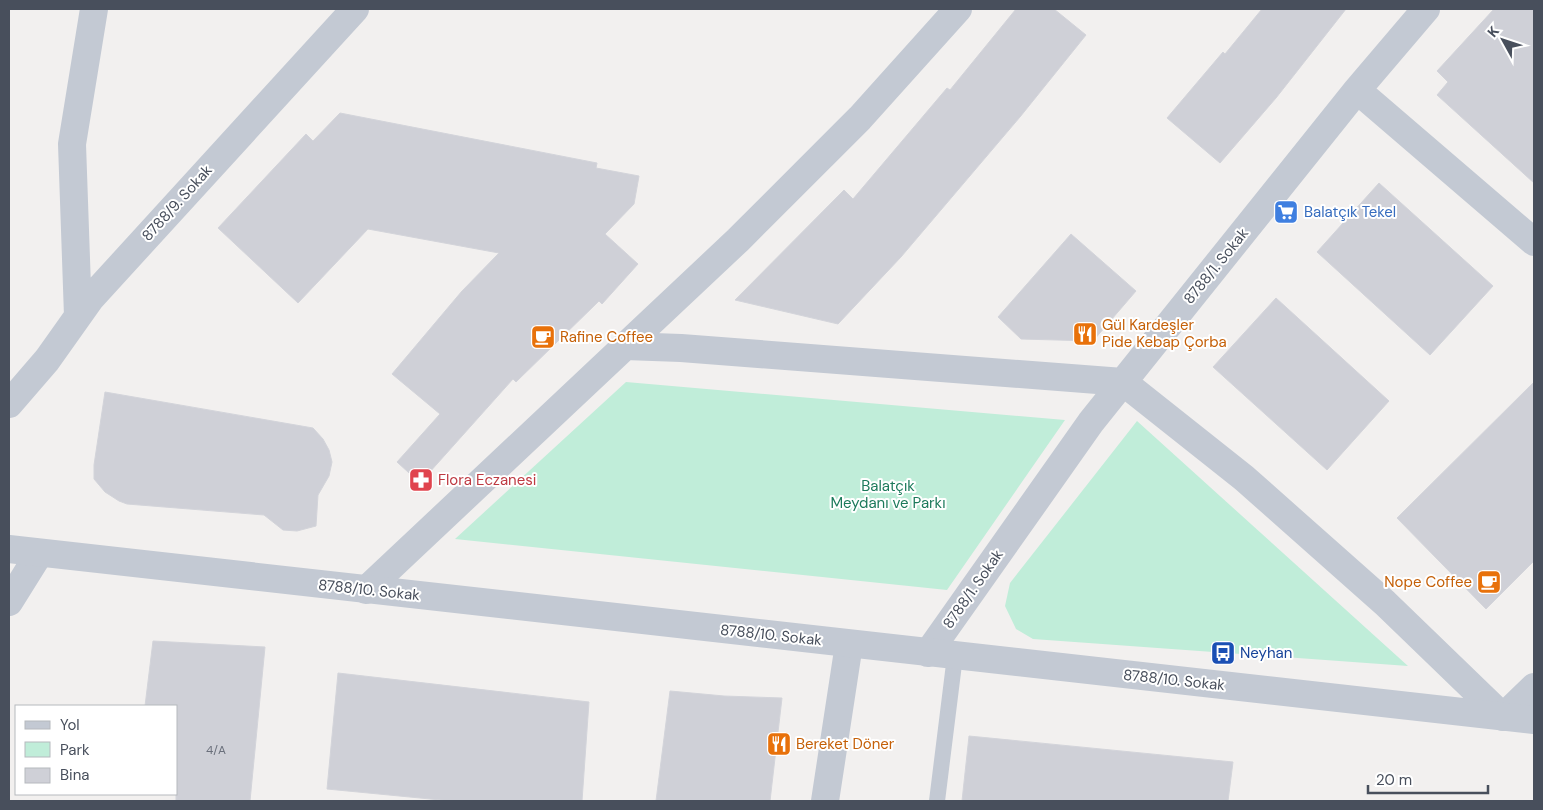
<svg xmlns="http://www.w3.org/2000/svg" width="1543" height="810" font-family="'DM Sans',sans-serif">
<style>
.green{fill:#c0edd9}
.building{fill:#cfd0d7;stroke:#d3d4da}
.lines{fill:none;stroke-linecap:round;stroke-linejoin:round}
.service{stroke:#c3c9d3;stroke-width:16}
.minor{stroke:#c3c9d3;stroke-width:28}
.tertiary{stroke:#c3c9d3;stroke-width:28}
.labels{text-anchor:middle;stroke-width:4;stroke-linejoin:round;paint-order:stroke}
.number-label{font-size:12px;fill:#6a6f7b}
.street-label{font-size:15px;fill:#484f5c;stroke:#fff}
.shop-label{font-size:15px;fill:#366cbe;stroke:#fff;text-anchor:start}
.food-label{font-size:15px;fill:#c56008;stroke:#fff;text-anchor:start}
.health-label{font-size:15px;fill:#be3a42;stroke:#fff;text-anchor:start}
.park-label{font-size:15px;fill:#1c7a5b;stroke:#fff}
.transit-label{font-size:15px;fill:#164399;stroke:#fff;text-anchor:start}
</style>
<rect width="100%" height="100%" fill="#f2f0ef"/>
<path class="green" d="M626 382 1065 420 947 590 455 539Z
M1137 421 1408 666 1033 639 1016 629 1005 606 1010 583Z"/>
<path class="building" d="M1016 9H1054L1086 35 1020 117 901 257 838 324 735 300 844 190 853 199 947 88 950 90Z
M1262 9H1346L1276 98 1220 163 1167 118 1223 52 1225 54Z
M1494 9H1534V183L1437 95 1448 82 1437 71Z
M340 113 597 163 596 168 639 176 634 204 605 234 638 264 602 304 599 301 516 382 513 379 420 483 397 462 440 414 392 374 462 291 499 253 368 229 298 303 218 228 306 134 313 141Z
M1379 183 1493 286 1430 355 1317 252Z
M1071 234 1136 291 1093 341 1021 339 998 317Z
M1276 298 1389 401 1327 470 1213 367Z
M1534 382V561L1486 609 1397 518Z
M105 392 313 428 323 439 329 450 332 462 329 476 318 495 316 526 297 531 283 530 264 515 127 504 119 501 105 492 94 479V465Z
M153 641 265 647 250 801H176V706H145Z
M338 673 589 702 582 801H451L327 789Z
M670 691 724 696 782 698 770 801H656Z
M969 736 1233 762 1228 801H962Z"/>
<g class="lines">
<path class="service" d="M937 801 955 656"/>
<path class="minor" d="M1357 90 1534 242
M78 316 72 144 94 9
M625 346 681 348 1123 382 1244 478 1385 603 1503 717 1534 687
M9 404 47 360 91 298 355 9
M366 590 738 240 860 118 958 9
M9 602 39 554
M928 653 1091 422 1357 90 1426 9
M825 801 849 644"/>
<path class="tertiary" d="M9 549 1534 720"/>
</g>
<defs>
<symbol id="supermarket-square" viewBox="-11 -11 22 22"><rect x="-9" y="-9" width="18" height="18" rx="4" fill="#3f7fe0" stroke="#fff"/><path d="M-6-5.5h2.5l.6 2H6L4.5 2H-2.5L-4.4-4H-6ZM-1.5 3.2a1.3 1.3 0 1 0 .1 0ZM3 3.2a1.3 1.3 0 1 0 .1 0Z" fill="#fff"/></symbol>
<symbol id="restaurant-square" viewBox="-11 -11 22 22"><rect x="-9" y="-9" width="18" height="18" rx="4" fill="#e8710a" stroke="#fff"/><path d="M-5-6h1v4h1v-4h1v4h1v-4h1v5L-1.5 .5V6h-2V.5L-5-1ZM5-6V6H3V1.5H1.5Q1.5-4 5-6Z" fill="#fff"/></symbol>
<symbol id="cafe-square" viewBox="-11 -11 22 22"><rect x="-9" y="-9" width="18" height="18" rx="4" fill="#e8710a" stroke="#fff"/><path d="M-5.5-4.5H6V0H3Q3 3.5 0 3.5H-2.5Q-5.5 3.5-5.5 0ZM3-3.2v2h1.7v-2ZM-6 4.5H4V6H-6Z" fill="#fff"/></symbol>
<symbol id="pharmacy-square" viewBox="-11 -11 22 22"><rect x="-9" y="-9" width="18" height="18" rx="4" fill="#e0444e" stroke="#fff"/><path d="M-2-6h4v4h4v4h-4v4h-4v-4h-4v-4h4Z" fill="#fff"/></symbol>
<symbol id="bus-square" viewBox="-11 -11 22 22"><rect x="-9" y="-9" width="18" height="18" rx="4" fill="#1a4fb4" stroke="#fff"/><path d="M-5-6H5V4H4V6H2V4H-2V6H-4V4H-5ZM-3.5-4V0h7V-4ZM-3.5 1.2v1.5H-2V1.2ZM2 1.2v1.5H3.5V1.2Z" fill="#fff"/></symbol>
</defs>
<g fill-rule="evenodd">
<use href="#supermarket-square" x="1272" y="198" width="28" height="28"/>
<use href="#restaurant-square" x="1071" y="320" width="28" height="28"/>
<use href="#cafe-square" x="529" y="323" width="28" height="28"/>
<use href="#pharmacy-square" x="407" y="466" width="28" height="28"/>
<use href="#cafe-square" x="1475" y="568" width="28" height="28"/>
<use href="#bus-square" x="1209" y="639" width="28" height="28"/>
<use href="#restaurant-square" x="765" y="730" width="28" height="28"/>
</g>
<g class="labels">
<g class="number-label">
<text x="216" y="754">4/A</text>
</g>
<g class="street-label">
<text transform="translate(177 203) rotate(-48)" y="5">8788/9. Sokak</text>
<text transform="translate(1216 266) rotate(-51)" y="5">8788/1. Sokak</text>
<text transform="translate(973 589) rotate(-55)" y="5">8788/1. Sokak</text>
<text transform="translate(369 590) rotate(6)" y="5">8788/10. Sokak</text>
<text transform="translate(771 635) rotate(6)" y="5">8788/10. Sokak</text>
<text transform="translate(1174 680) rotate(6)" y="5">8788/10. Sokak</text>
</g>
<g class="shop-label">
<text x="1304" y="217">Balatçık Tekel</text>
</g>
<g class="food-label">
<text x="1102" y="330">Gül Kardeşler<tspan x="1102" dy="17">Pide Kebap Çorba</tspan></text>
<text x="560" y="342">Rafine Coffee</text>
<text x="1472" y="587" text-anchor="end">Nope Coffee</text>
<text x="796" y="749">Bereket Döner</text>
</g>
<g class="health-label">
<text x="438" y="485">Flora Eczanesi</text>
</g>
<g class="park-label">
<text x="888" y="491">Balatçık<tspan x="888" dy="17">Meydanı ve Parkı</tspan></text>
</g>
<g class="transit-label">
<text x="1240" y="658">Neyhan</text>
</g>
</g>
<rect width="1543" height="810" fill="none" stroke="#484f5c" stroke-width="20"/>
<rect x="15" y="705" width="162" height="90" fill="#ffffff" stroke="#b6b9be"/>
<rect x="25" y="721" width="25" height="8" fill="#c3c9d3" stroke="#b6b9be"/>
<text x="60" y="730" font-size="15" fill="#484f5c">Yol</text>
<rect x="25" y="742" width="25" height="15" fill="#c0edd9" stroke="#b6b9be"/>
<text x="60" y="755" font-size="15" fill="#484f5c">Park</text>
<rect x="25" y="768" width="25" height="15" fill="#cfd0d7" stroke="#b6b9be"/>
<text x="60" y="780" font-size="15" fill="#484f5c">Bina</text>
<g transform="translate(1503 40) rotate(310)" stroke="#ffffff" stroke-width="4" paint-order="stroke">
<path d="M0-4L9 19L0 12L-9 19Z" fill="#484f5c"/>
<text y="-8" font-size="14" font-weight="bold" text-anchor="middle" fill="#484f5c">K</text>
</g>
<path d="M1368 785v8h120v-8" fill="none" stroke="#484f5c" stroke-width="2.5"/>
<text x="1376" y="785" font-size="15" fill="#484f5c" stroke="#ffffff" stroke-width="4" paint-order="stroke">20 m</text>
</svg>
